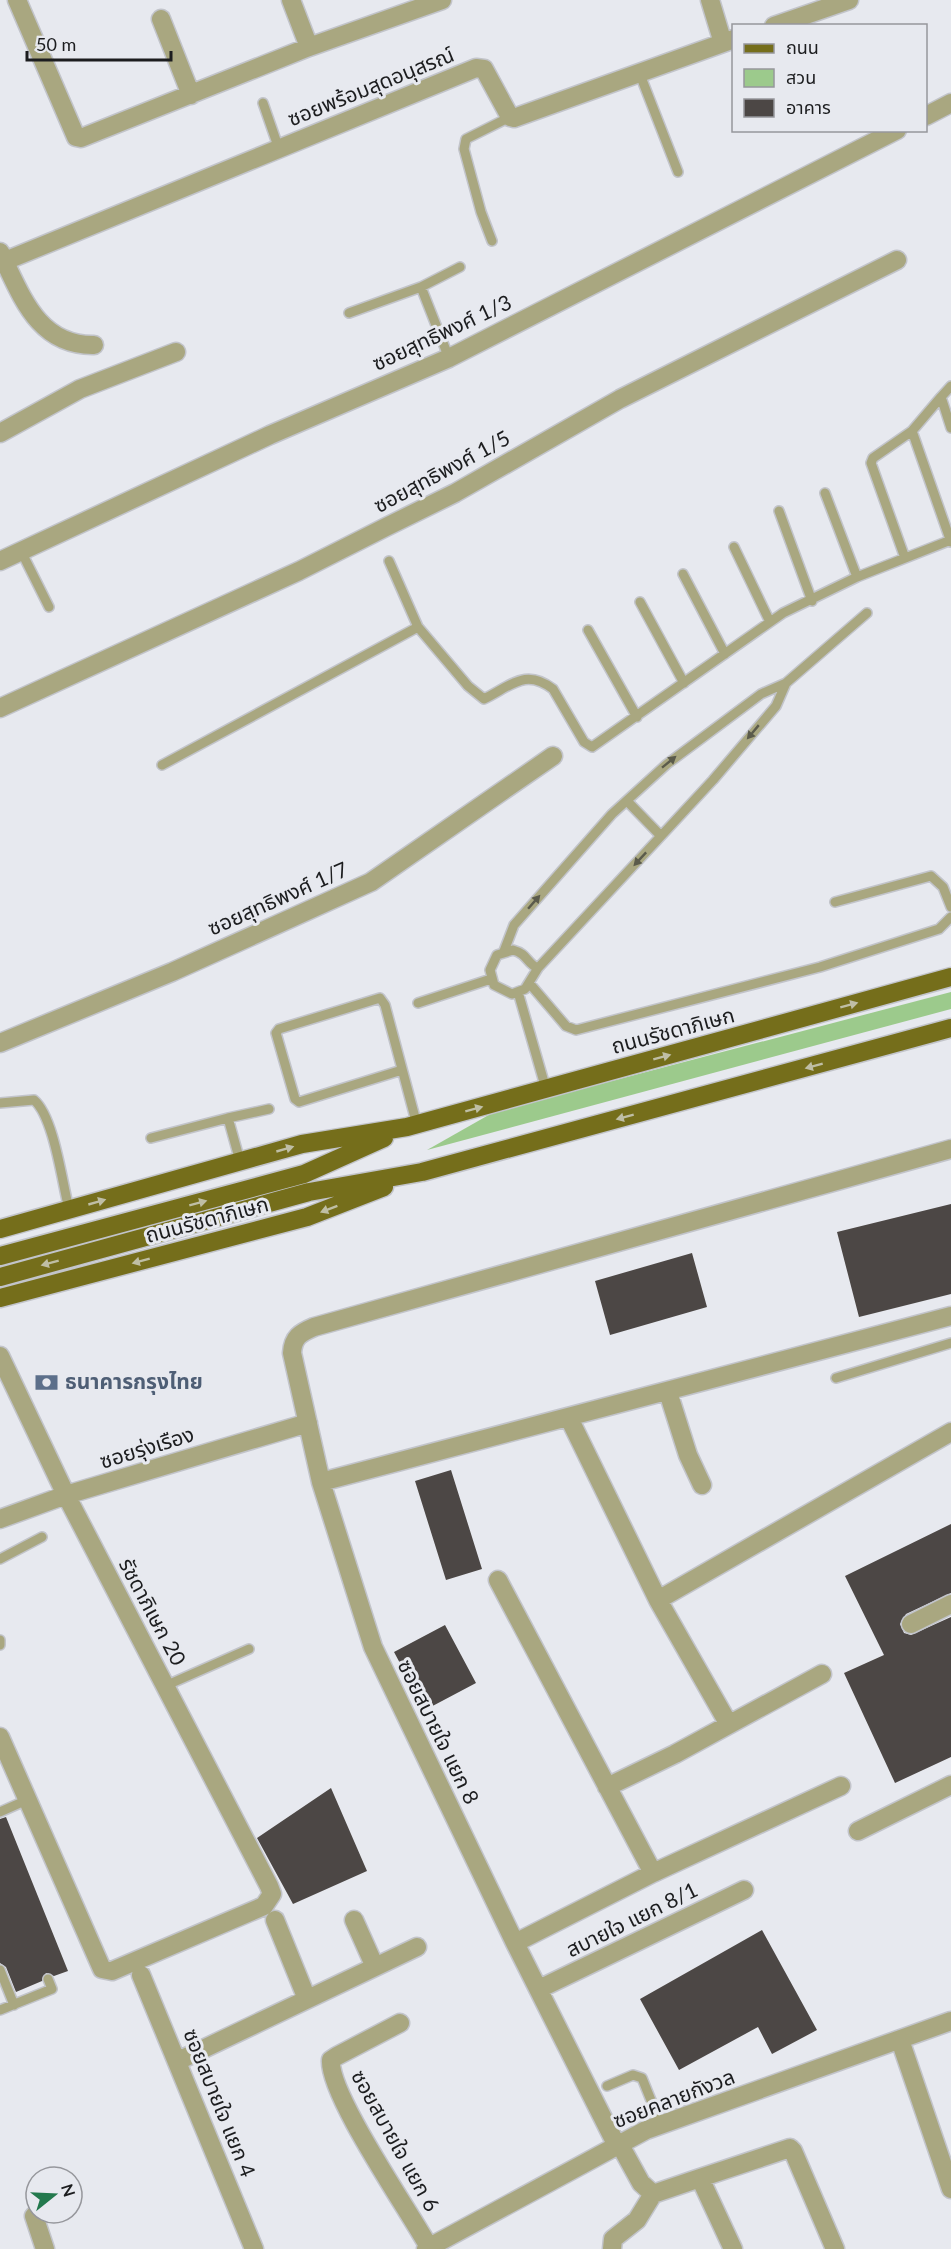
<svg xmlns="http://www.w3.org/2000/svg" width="951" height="2249" font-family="Lato,'Noto Sans Thai',sans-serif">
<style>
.green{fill:#9cca8c}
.building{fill:#4c4745}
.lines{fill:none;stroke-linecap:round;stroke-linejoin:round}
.lane-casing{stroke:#c2c4ca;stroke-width:12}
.street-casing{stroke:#c2c4ca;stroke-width:21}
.primary-casing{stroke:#c2c4ca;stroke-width:21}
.lane{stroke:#a9a780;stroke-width:9}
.street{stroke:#a9a780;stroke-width:18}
.primary{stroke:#756e1b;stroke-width:18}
.oneway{fill:#5b5b4b}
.oneway2{fill:#bfbea5}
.labels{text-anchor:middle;stroke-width:6;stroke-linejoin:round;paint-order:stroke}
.street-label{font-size:21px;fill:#1c1d1f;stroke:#e7e9ef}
.service-label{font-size:21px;font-weight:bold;fill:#4e5e75;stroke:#e7e9ef;text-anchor:start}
</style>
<rect width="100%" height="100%" fill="#e7e9ef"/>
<path class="green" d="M951 992V1009L427 1150 494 1112Z"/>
<path class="building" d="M951 1204V1294L859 1317 837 1232Z
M692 1253 707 1307 610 1335 595 1281Z
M451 1470 482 1569 446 1580 415 1481Z
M951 1524V1593L906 1614 900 1624 904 1633 911 1635 951 1617V1757L895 1783 844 1673 884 1655 845 1576Z
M445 1625 476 1683 425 1710 394 1652Z
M331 1788 367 1871 293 1904 257 1838Z
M6 1817 68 1971 54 1976 46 1973 42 1981 16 1992 6 1967 0 1963V1819Z
M762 1930 817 2030 772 2054 758 2027 679 2070 640 1999Z"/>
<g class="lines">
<defs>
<path id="lane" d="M639 72 678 172
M263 103 279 149
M492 241 481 212 464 149 466 139 510 117
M421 287 449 358
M349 313 421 287 460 267
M951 386 941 397 951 428
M941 397 912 431 951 542
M825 493 857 577
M779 511 812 601
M734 547 770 622
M21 551 49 607
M905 558 871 463 873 458 912 431
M683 574 725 654
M640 602 684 683
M418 627 468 686 484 699C512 685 526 668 553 689L584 742 592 747 783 613 857 577 951 540
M588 630 637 717
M162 765 418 627 389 561
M661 836 713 780 776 706 786 683
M835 902 931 876 943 887 951 907
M513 950C528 954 527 964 538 968L525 989 512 994 494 985 490 970 497 955Z
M504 951 514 925 612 814 667 764 761 694 786 683 867 613
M538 968 661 836 627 801
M530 984 566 1026 576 1030 820 967 939 929 951 917
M518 992 546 1089
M418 1003 491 979
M402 1070 299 1102 295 1099 276 1033 279 1029 380 998 385 1005 417 1125
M0 1103 34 1100C54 1117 62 1182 69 1209
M228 1118 269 1109
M151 1138 228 1118 240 1161
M836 1378 951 1343
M0 1559 42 1537
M0 1640V1645
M165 1686 249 1649
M0 1812 27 1800
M0 1970 14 2005
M0 2010 52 1989 48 1979
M607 2086 633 2075 642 2078 661 2125"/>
<path id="street" d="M17 0 73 130 76 137 81 138 309 47 442 0
M291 0 309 47
M710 0 723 43
M161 19 191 95
M774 26 849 0
M926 116 951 103
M0 252C21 294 37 346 94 345
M5 261 476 68 484 69 510 117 514 118 734 39
M0 433 80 389 176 352
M0 561 270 435 449 358 897 130
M0 708 299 571 386 527 455 493 620 399 897 260
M0 1043 172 972 371 882 553 756
M0 1356 66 1495 269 1886 272 1894 264 1906 112 1971 102 1969 0 1737
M668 1392 688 1455 702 1485
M569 1418 658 1600 728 1723
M321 1482 951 1316
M0 1519 66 1495 308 1423
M498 1580 653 1873
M658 1600 951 1432
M911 1624 951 1604
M607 1787 675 1754 822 1674
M858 1831 951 1785
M275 1920 307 1999
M354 1920 375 1967
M515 1943 653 1873 841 1786
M141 1975 254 2249
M539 1989 744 1890
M400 2023 337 2056 331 2060C328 2094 410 2212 430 2249
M900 2040 951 2189
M178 2061 417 1947
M619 2143 641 2183 653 2194 700 2178 733 2249
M616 2144 515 1943 373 1647 321 1482 292 1353C293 1337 300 1333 314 1327L951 1149
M700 2178 790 2148 793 2151 835 2249
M34 2216 45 2249
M426 2249 646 2130 951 2021
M612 2249 613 2239 637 2220 653 2194"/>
<path id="primary" d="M0 1229 302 1144 407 1127 951 977
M0 1256 304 1174 384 1138
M0 1277 309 1192 422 1172 951 1028
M0 1298 307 1217 384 1187"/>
</defs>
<use href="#lane" class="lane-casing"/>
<use href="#street" class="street-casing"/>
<use href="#primary" class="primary-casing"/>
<use href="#lane" class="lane"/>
<use href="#street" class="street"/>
<use href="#primary" class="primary"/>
</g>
<defs><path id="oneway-solid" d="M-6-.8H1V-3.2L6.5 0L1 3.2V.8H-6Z" transform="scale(1.5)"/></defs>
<g class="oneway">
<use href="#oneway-solid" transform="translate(753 732) rotate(130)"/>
<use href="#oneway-solid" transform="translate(669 762) rotate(-39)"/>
<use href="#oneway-solid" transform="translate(640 859) rotate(133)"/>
<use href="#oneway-solid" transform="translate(534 902) rotate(-49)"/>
</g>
<g class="oneway2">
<use href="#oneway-solid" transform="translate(849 1005) rotate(-15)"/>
<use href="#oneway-solid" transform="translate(662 1057) rotate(-15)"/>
<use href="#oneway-solid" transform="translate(814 1066) rotate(165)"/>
<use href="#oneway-solid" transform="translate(474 1109) rotate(-15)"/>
<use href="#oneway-solid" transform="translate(625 1117) rotate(165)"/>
<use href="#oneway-solid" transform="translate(285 1149) rotate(-16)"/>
<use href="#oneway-solid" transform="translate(97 1202) rotate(-16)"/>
<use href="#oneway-solid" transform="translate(198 1203) rotate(-15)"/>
<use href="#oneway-solid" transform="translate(329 1209) rotate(159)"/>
<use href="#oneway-solid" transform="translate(141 1261) rotate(165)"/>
<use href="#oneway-solid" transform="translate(50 1263) rotate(165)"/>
</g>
<defs>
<symbol id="bank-bare" viewBox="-9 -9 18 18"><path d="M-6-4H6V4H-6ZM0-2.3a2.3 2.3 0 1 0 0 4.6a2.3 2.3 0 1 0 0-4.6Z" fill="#5c6f8a" stroke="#e7e9ef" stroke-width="2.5" paint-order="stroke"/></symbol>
</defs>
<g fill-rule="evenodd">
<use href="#bank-bare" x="30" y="1366" width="33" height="33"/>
</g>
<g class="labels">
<g class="street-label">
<text transform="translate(371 87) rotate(-22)" y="7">ซอยพร้อมสุดอนุสรณ์</text>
<text transform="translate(442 333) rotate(-25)" y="7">ซอยสุทธิพงศ์ 1/3</text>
<text transform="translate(442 472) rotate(-28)" y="7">ซอยสุทธิพงศ์ 1/5</text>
<text transform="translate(278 899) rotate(-24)" y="7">ซอยสุทธิพงศ์ 1/7</text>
<text transform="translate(673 1031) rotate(-15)" y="7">ถนนรัชดาภิเษก</text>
<text transform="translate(207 1220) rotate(-15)" y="7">ถนนรัชดาภิเษก</text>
<text transform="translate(147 1448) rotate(-17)" y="7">ซอยรุ่งเรือง</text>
<text transform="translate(152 1612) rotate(62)" y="7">รัชดาภิเษก 20</text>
<text transform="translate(438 1732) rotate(64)" y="7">ซอยสบายใจ แยก 8</text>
<text transform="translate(632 1920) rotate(-26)" y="7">สบายใจ แยก 8/1</text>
<text transform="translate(674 2099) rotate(-21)" y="7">ซอยคลายกังวล</text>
<text transform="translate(219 2103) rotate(68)" y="7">ซอยสบายใจ แยก 4</text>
<text transform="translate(395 2141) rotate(61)" y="7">ซอยสบายใจ แยก 6</text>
</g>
<g class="service-label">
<text x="65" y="1389">ธนาคารกรุงไทย</text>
</g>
</g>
<rect x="732" y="24" width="195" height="108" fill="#e7e9ef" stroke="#96979c" stroke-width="1.5"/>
<rect x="744" y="44" width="30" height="9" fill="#756e1b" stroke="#96979c" stroke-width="1.5"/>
<text x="786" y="54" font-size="18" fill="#1c1d1f">ถนน</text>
<rect x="744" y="69" width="30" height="18" fill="#9cca8c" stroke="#96979c" stroke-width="1.5"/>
<text x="786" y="84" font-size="18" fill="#1c1d1f">สวน</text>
<rect x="744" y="99" width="30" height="18" fill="#4c4745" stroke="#96979c" stroke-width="1.5"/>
<text x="786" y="114" font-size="18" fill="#1c1d1f">อาคาร</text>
<g transform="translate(54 2195) rotate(72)"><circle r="28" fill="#e7e9ef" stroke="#96979c" stroke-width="1.5"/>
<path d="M0-4.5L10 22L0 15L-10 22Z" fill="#23794d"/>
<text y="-9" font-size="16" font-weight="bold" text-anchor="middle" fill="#1c1d1f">N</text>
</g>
<path d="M27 51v9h144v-9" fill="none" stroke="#1c1d1f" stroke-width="3"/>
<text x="36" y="51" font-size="18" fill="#1c1d1f" stroke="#e7e9ef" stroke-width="4.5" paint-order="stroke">50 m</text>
</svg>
